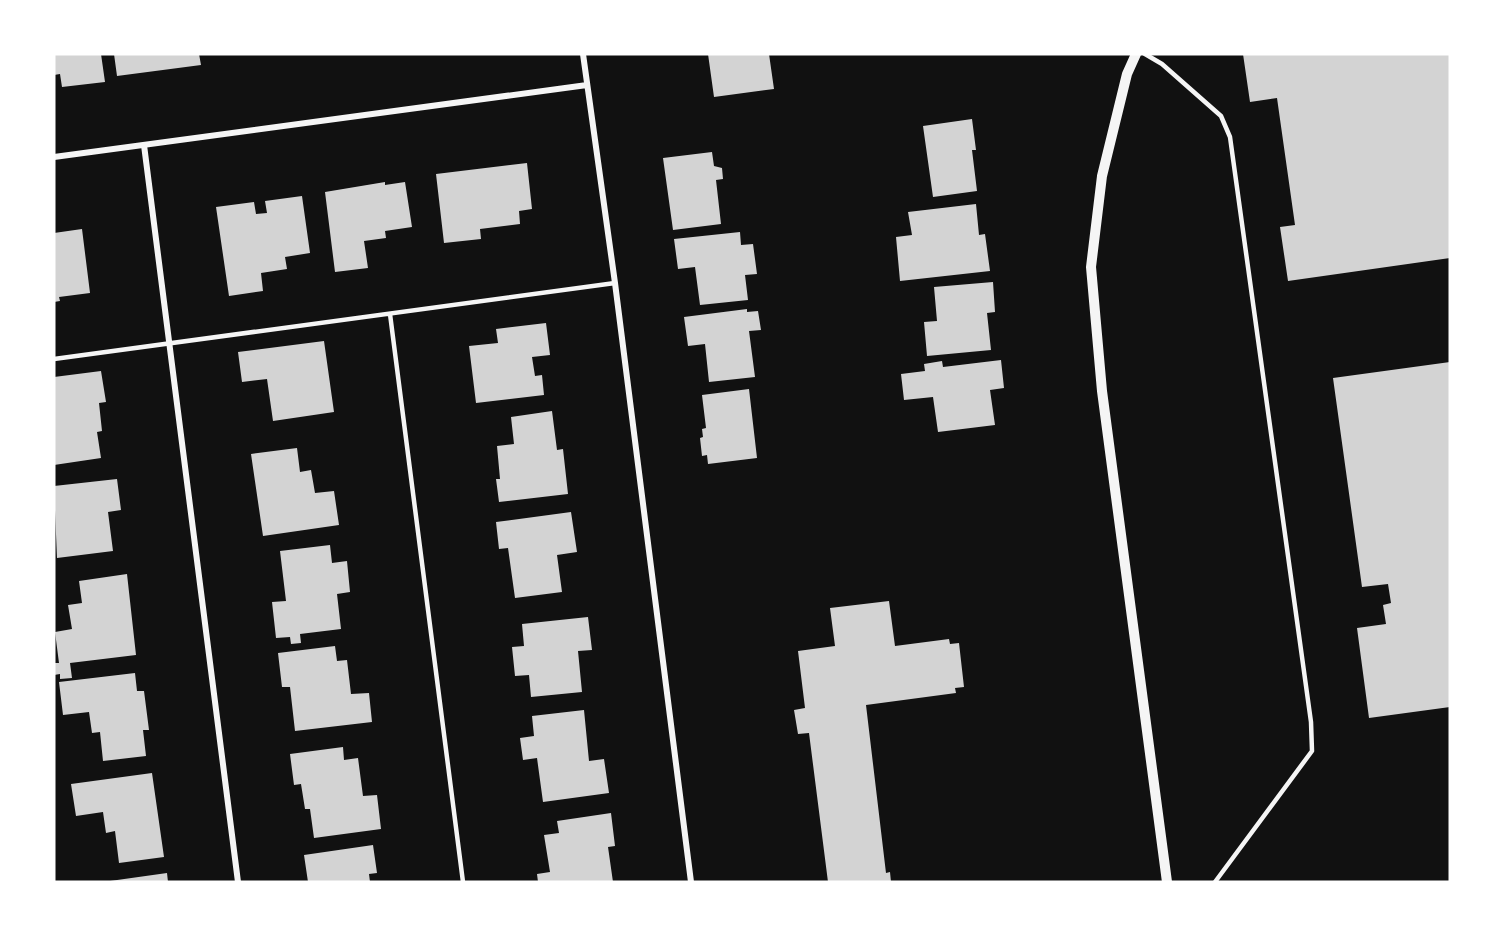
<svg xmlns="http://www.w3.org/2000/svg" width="1504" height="936" font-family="Signika,sans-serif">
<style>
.building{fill:#d3d3d3}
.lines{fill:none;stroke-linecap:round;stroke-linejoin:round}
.service{stroke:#f5f5f5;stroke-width:4.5}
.minor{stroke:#f5f5f5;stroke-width:6}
.tertiary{stroke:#f5f5f5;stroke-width:10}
</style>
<rect width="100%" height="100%" fill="#111"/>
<path class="building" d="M54 54H101L105 82 62 87 60 74 54 75Z
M114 54H199L201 65 117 76Z
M708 54H769L774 89 714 97Z
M1243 54H1450V258L1288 281 1280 227 1295 225 1277 98 1250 102Z
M972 119 976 150H972L977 191 933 197 923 126Z
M712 152 714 166 722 168 723 179 716 180 721 224 673 230 663 158Z
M527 163 532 209 519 211 520 224 480 229 481 239 444 243 436 174Z
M385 182V185L405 182 412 227 385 231 386 238 364 241 368 268 335 272 325 192Z
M302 196 310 253 285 257 287 269 261 273 263 291 229 296 216 207 254 202 256 214 267 213 265 201Z
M976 204 979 235 985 234 990 271 900 281 896 237 912 235 908 212Z
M82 229 90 293 59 297 60 301 54 302V233Z
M740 232 741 245 753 244 757 274 745 275 748 300 700 305 695 267 678 269 674 239Z
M993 282 995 312 987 313 991 350 927 356 924 322 937 321 934 287Z
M747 309V312L758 311 761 330 749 331 755 377 709 382 705 344 688 346 684 317Z
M546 323 550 355 532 357 535 376 542 375 544 395 476 403 469 346 498 343 496 329Z
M324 341 334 412 273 421 267 379 242 382 238 352Z
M1001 360 1004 388 990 390 995 425 938 432 933 397 904 400 901 374 925 371 924 364 942 361 943 367Z
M1450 362V707L1369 718 1357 628 1386 624 1383 605 1391 603 1388 584 1362 587 1333 378Z
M101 371 106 402 99 403 102 431 97 432 101 458 54 465V377Z
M749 389 757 458 708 464 707 455 702 456 700 438 703 437 702 429 706 428 702 395Z
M552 411 557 450 563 449 568 494 499 502 496 479H500L497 446 514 444 511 417Z
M297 448 300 472 311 470 315 493 334 491 339 525 263 536 251 454Z
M117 479 121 510 108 512 113 551 57 558 54 486Z
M571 512 577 552 557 555 562 592 515 598 508 548 499 549 496 522Z
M330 545 332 563 347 561 350 592 337 594 341 629 300 634 301 643 291 644 290 637 276 638 272 602 286 601 280 551Z
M127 574 136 655 70 663 72 678 60 679V674L54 675V663H59L55 632 72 629 68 605 82 603 79 581Z
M889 601 895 646 949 639 950 644 959 643 964 687 955 688 956 693 866 705 886 873 890 872 891 882H828L809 733 798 734 794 710 805 708 798 651 835 646 830 608Z
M588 617 592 650 578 651 582 692 531 697 529 675 515 676 512 647 524 646 522 624Z
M335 646 337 661 347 660 351 694 369 693 372 722 295 731 290 687H282L278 653Z
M135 673 137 691H144L149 730H143L146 756 103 761 100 732 92 733 89 712 63 715 59 682Z
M584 710 589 761 604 759 609 793 543 802 537 758 523 760 520 738 534 736 532 716Z
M343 747 344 760 358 758 363 796 377 795 381 829 314 838 310 809H305L301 784 294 785 290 754Z
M152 773 164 857 119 863 115 831 106 833 103 812 76 816 71 784Z
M611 813 615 846 608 847 613 882H538L537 874 550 872 544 835 559 833 557 821Z
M373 845 377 873 369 874 370 882H308L304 855Z
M167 873 168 882H110V881Z"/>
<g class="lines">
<path class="service" d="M1145 54 1162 64 1221 116 1230 137 1311 722 1312 751 1215 882
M390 314 463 882
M54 359 615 283"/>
<path class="minor" d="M583 54 615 283 691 882
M144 145 238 882
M54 157 587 85"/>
<path class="tertiary" d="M1136 54 1127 74 1102 176 1091 267 1102 391 1167 882"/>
</g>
<rect width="1504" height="936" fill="none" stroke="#ffffff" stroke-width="111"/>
</svg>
